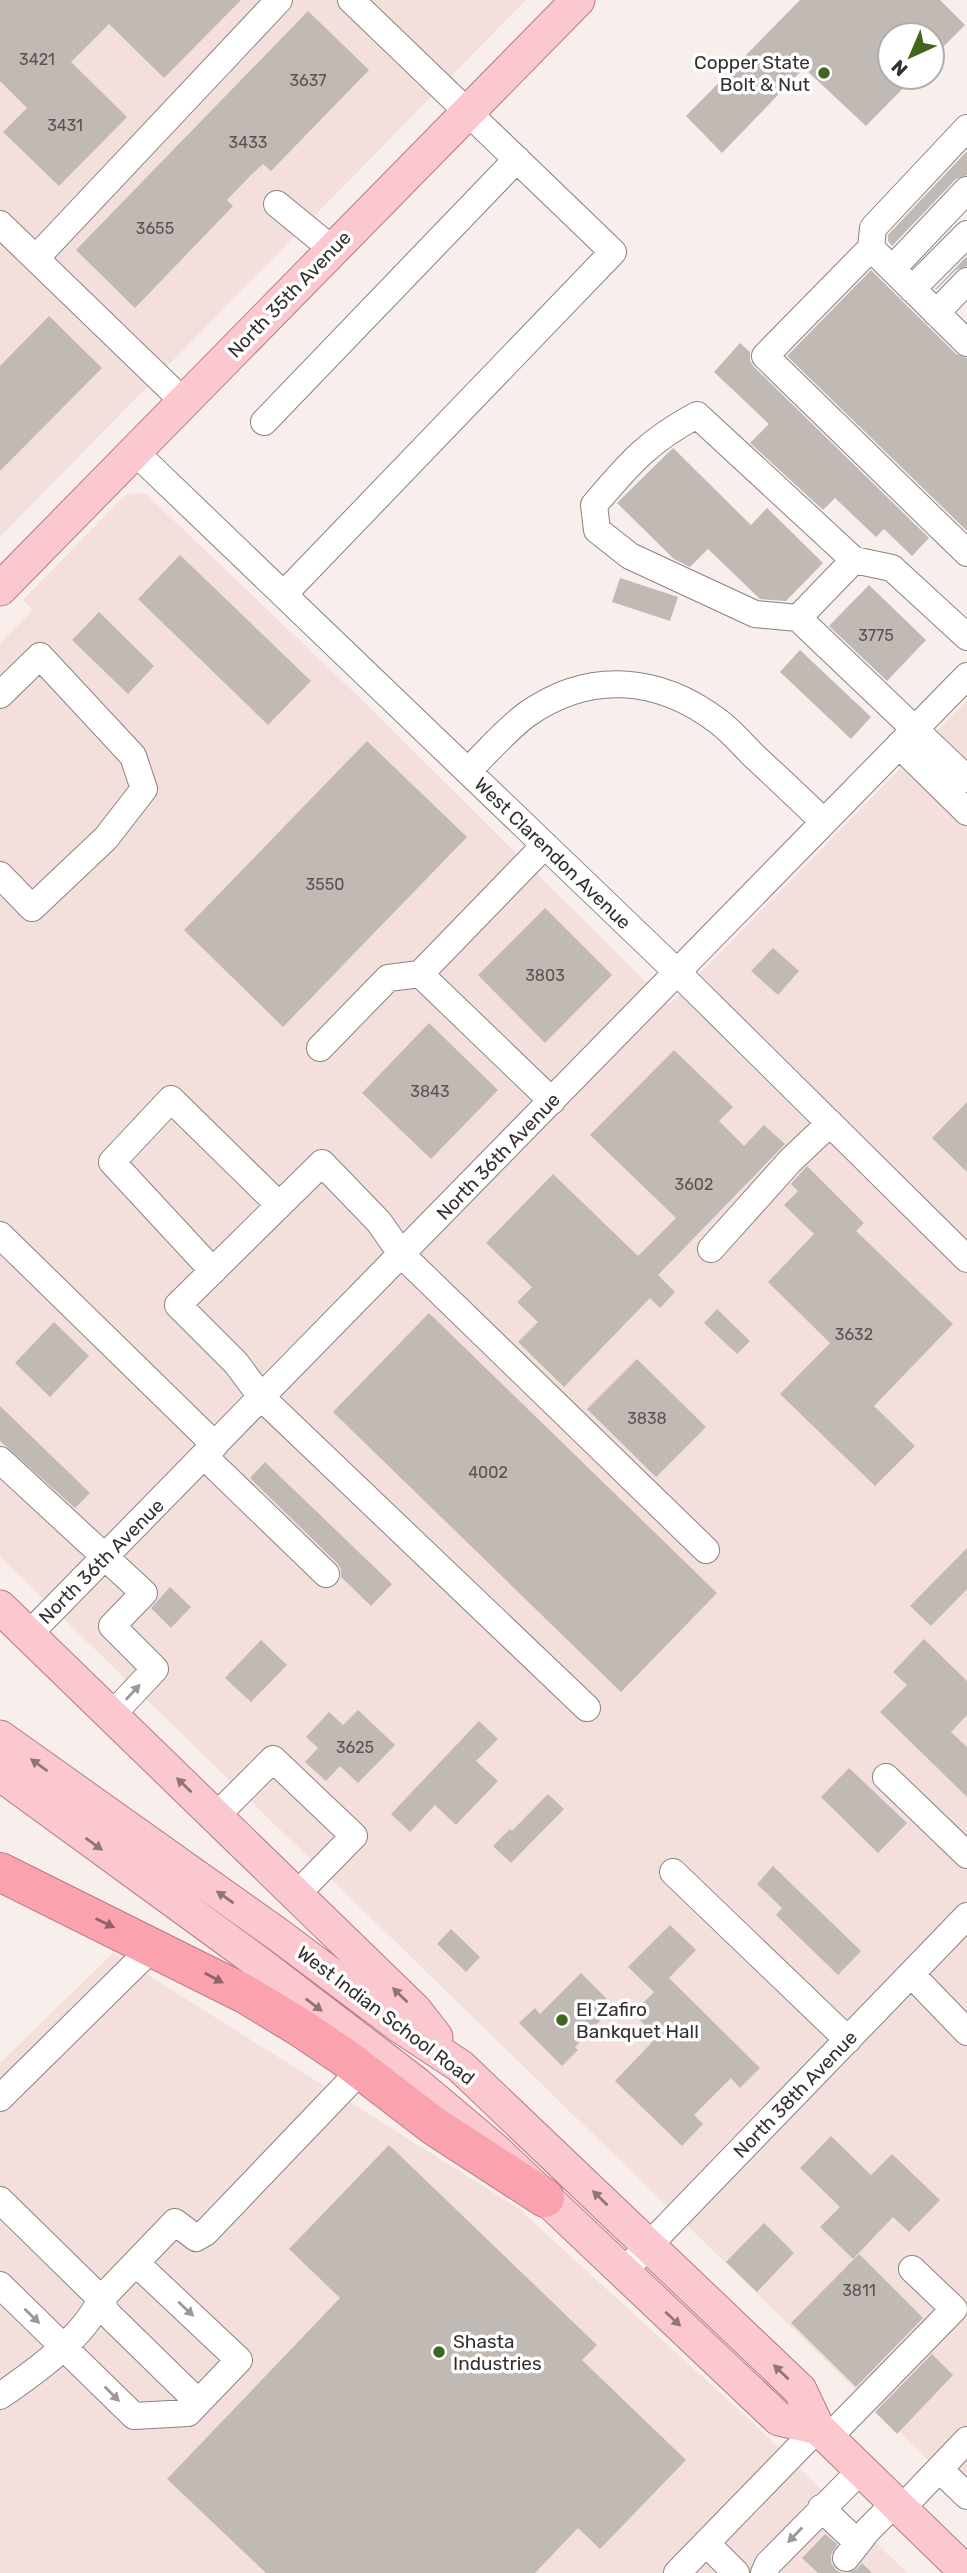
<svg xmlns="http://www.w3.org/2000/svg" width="967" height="2573" font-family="Rubik,sans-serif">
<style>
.built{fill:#f3e0dc}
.building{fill:#c1b9b4}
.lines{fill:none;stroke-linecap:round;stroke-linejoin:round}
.minor-casing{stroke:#8b8280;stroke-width:28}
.major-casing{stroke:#b57b83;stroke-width:35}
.highway-casing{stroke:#b57b83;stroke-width:40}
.minor{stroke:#fff;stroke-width:26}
.major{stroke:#fcc8cf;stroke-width:33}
.highway{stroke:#faa3af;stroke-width:38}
.oneway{fill:#9a9898}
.oneway2{fill:#8f7578}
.oneway3{fill:#8e646a}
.poi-dot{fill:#42651d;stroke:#fff;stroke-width:2.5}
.labels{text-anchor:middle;stroke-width:7;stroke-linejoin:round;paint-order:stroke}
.number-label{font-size:16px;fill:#585352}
.poi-label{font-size:19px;fill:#353131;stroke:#fff;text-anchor:start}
.street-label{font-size:19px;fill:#353131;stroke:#fff}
</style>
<rect width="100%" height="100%" fill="#f8eeec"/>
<path class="built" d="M0 0H526L0 537Z
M139 493 146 494 360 698 669 1005 967 700V2498L0 1557V643L33 610 23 600 117 503 128 494Z
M113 1953 518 2208 753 2423 907 2573H0V2063Z"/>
<path class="building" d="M0 0H241L164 78 109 24 71 62 127 117 59 186 3 132 27 108 0 81Z
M800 0H940L965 25 932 58V35H890V77H914L866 126 804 68 722 153 686 116Z
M308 11 369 70 271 171 263 164 252 174 227 200 233 206 135 308 76 250Z
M967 151V175L956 179 892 246 888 241V235Z
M967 256V266L956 270 936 290 935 289Z
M871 270 956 354 967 358V531L787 356Z
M49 316 102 368 0 471V366Z
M740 343 750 352V361L754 367 929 538 912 556 884 529 876 537 835 498 823 510 750 443 769 424 714 372Z
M673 448 751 525 767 508 823 563 786 601 760 599 708 549 690 567 674 559 617 503Z
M180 555 311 681 268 725 138 599Z
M620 578 678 597 670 621 612 602Z
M869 585 926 640 887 681 829 626Z
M99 612 154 666 128 694 72 640Z
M800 650 871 717 851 739 780 672Z
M367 741 467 837 283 1027 184 930Z
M545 908 612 975 545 1043 478 975Z
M773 948 799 971 778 995 751 971Z
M429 1023 498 1090 431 1159 362 1093Z
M674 1050 733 1107 719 1121 744 1146 764 1125 785 1144 658 1275 675 1292 660 1308 650 1298 564 1387 518 1342 538 1322 517 1302 532 1287 486 1243 553 1174 638 1256 676 1218 590 1135Z
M967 1102V1172L932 1138Z
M807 1166 864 1223 856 1231 953 1324 874 1406 915 1446 875 1486 780 1394 830 1343 768 1282 814 1234 784 1205 798 1191 791 1184Z
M717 1309 750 1341 737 1354 704 1323Z
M429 1313 717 1593 621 1692 333 1412Z
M54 1322 89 1356 50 1397 15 1363Z
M637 1359 706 1427 656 1477 587 1409Z
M0 1406 90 1493 75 1508 0 1441Z
M265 1462 392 1584 371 1606 341 1577V1569L337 1563 250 1478Z
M967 1548V1589L931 1626 910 1606Z
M170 1587 191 1607 171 1628 151 1608Z
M924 1639 967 1681V1715L951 1732 967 1747V1797L880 1712 907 1685 893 1672Z
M261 1640 287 1665 251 1702 225 1678Z
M358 1710 395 1745 358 1783 340 1766 326 1781 305 1762 318 1748 306 1737 329 1712 343 1725Z
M479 1721 498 1739 476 1761 498 1781 456 1825 435 1805 410 1832 391 1814Z
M849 1768 907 1823 878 1853 821 1797Z
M548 1794 564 1809 511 1863 493 1846 510 1829 512 1831Z
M773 1866 861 1951 838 1975 776 1915 782 1908 757 1884Z
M670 1925 696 1950 669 1978 760 2068 740 2088 731 2078 694 2115 703 2124 682 2146 615 2081 657 2037 633 2013 654 1992 628 1967Z
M451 1929 480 1957 466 1972 437 1944Z
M581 1973 614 2006 575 2047 578 2050 562 2066 519 2023 535 2008 540 2014Z
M831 2136 871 2175 892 2154 940 2200 909 2232 893 2217 853 2259 820 2227 840 2207 800 2168Z
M389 2145 597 2345 582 2360 686 2460 600 2549 578 2528 535 2573H266L167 2479 340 2298 289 2249Z
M764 2223 794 2253 757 2292 726 2262Z
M859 2254 923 2318 856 2387 791 2323Z
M932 2354 953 2375 897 2434 875 2412Z
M825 2534 837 2544 831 2555V2563L836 2570 842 2573H818L802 2558Z
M862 2563 872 2573H849L858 2568Z"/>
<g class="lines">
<defs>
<path id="minor" d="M277 204 333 250
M0 224 184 402
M871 248 873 228 967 128
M36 258 279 0
M892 269 967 190
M912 289 967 234
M936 313 967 281
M967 343 871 248 765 356 967 553
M264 422 517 159
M135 452 678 973 967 1259
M284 594 613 252 351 0
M798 618 755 614 630 556 597 530 594 505C629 464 648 441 697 415L854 560
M967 637 892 568 854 560 798 618 967 779
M0 695 40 656 133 756 144 789 106 838 32 908 0 875
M899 745 967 812
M468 771C487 752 505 731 526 715 589 670 659 676 719 722 732 732 743 745 754 756 778 778 801 800 824 822
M545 845 420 974 552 1101
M320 1048 388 978 420 974
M0 1235 215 1445
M711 1249 790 1161 830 1123
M213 1271 112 1162 171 1099 279 1205
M204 1456 326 1574
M0 1460 144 1593 112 1626 155 1669 111 1716
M28 1635 967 676
M587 1708 262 1398 236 1363 178 1305 322 1163 379 1222 402 1255 706 1550
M886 1777 967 1855
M216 1816 273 1759 354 1836 297 1894
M673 1872 848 2040
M911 1974 967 2032
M0 2098 153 1947
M0 2200 101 2299 175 2222 196 2238 205 2233 361 2070
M623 2272 967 1916
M0 2285 134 2416 188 2413 239 2360 136 2263
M101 2299 106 2312 198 2402
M0 2396C35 2372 83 2338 101 2299
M828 2438 954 2309 912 2269
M939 2469 967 2496
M821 2508 858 2543
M901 2509 967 2440
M706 2543 736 2573
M846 2558 868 2530 895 2503
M677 2573 818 2428
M764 2573 768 2564 861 2470"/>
<path id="major" d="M0 589 578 0
M0 1607 415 2010 436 2037
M0 1737 280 1936 401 2027 460 2066 800 2390 818 2428 967 2573
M0 1774 259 1963 417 2084 494 2149 779 2419 818 2428"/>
<path id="highway" d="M0 1872 245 1994 301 2028 344 2057 434 2126 545 2198"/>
</defs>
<use href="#minor" class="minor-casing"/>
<use href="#major" class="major-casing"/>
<use href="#highway" class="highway-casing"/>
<use href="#minor" class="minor"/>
<use href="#major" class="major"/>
<use href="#highway" class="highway"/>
</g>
<defs><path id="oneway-solid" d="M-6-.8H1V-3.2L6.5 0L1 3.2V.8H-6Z" transform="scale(1.75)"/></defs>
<g class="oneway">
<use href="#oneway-solid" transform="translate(133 1692) rotate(-47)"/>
<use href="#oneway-solid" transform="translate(186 2309) rotate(43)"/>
<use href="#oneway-solid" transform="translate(32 2316) rotate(44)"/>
<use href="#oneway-solid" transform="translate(112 2394) rotate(45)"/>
<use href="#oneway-solid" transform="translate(795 2535) rotate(134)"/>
</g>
<g class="oneway2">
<use href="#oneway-solid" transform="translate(39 1765) rotate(-144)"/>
<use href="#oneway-solid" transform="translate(184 1785) rotate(-136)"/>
<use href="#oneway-solid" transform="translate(94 1844) rotate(36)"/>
<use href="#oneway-solid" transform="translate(225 1897) rotate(-145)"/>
<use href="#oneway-solid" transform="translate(400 1995) rotate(-136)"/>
<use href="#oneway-solid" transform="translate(314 2005) rotate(37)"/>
<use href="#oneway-solid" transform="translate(600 2198) rotate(-136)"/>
<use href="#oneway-solid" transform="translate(673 2319) rotate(43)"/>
<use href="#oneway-solid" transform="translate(781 2372) rotate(-136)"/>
</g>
<g class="oneway3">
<use href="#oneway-solid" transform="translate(105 1923) rotate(26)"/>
<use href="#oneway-solid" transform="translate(214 1978) rotate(28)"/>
</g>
<g class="poi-dot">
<circle cx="824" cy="73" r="7"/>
<circle cx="562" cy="2020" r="7"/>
<circle cx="439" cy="2352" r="7"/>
</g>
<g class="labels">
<g class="number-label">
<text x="37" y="65">3421</text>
<text x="308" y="86">3637</text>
<text x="65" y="131">3431</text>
<text x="248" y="148">3433</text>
<text x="155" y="234">3655</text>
<text x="876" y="641">3775</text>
<text x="325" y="890">3550</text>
<text x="545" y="981">3803</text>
<text x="430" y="1097">3843</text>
<text x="694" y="1190">3602</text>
<text x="854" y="1340">3632</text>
<text x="647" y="1424">3838</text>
<text x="488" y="1478">4002</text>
<text x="355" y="1753">3625</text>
<text x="859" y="2296">3811</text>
</g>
<g class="poi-label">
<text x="810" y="69" text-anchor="end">Copper State<tspan x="810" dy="22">Bolt &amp; Nut</tspan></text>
<text x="576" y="2016">El Zafiro<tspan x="576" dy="22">Bankquet Hall</tspan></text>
<text x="453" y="2348">Shasta<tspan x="453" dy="22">Industries</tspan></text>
</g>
<g class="street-label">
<text transform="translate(289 294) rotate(-46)" y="7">North 35th Avenue</text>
<text transform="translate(553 853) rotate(44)" y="7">West Clarendon Avenue</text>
<text transform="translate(498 1156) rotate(-46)" y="7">North 36th Avenue</text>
<text transform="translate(101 1561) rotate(-45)" y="7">North 36th Avenue</text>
<text transform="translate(386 2015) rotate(37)" y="7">West Indian School Road</text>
<text transform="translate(795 2094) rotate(-46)" y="7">North 38th Avenue</text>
</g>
</g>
<g transform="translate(911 56) rotate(224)"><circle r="33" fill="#ffffff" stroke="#aeadad" stroke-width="2"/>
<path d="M0-5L12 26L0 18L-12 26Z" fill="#42651d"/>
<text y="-10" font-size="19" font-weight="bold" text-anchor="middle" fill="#353131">N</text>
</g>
</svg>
